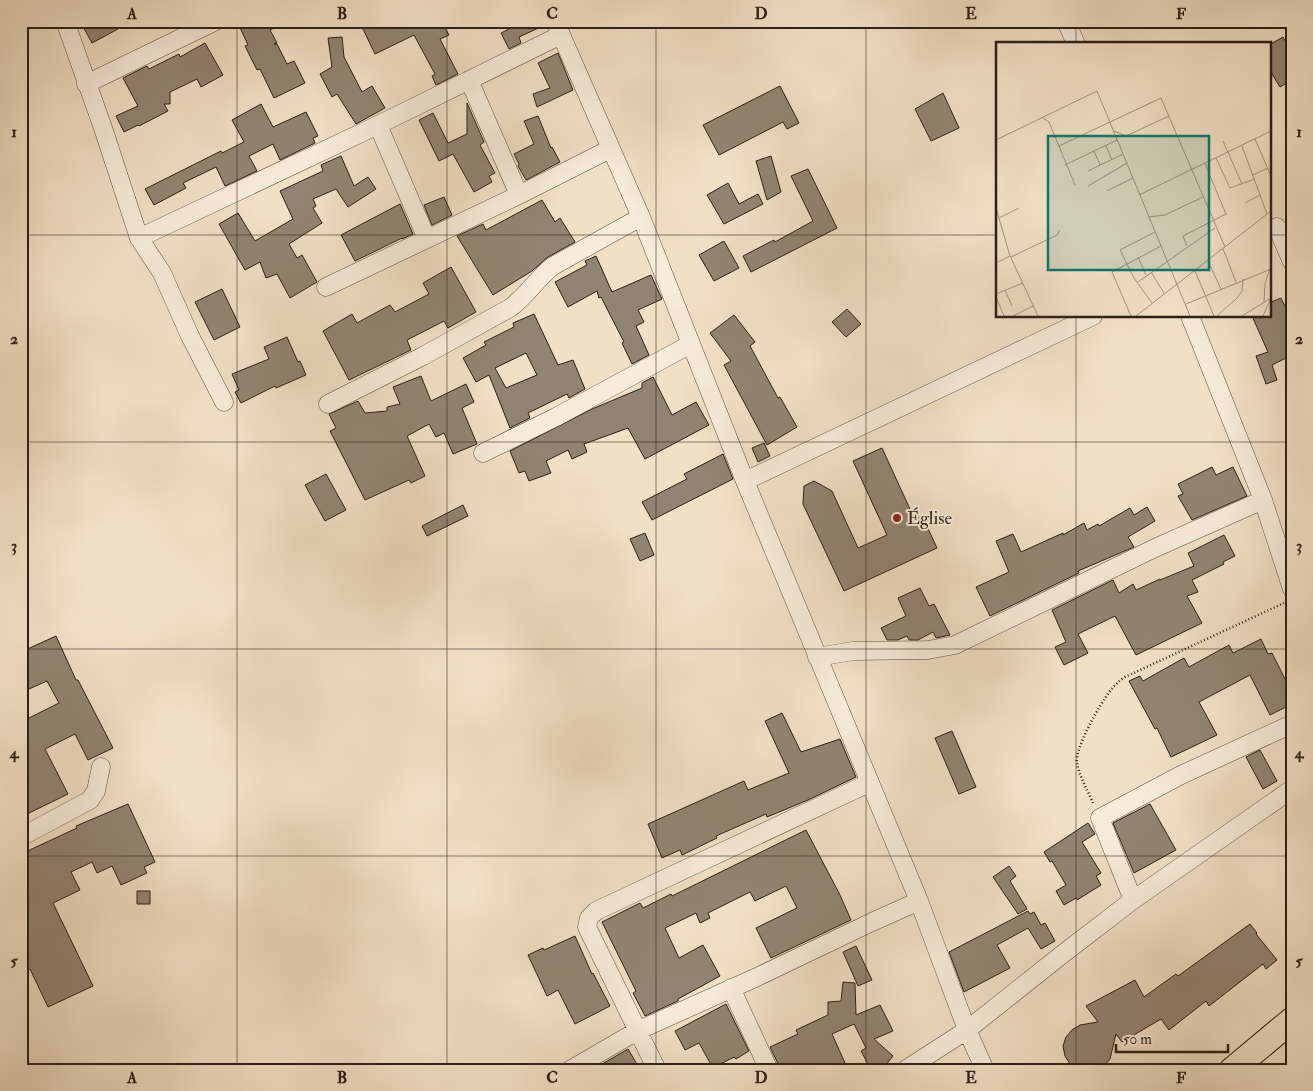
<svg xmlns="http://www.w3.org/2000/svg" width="1313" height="1091" font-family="'IM FELL Double Pica',serif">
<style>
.building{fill:#928472;stroke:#2b2017;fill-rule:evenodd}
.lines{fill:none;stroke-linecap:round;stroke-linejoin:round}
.minor-casing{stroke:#5d5043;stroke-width:19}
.highway-casing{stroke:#2b2017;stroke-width:27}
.path{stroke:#2b2017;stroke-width:2.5;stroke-dasharray:1 2.5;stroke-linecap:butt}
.minor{stroke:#f7ebda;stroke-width:18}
.highway{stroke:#f2e0c6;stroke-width:25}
.grid{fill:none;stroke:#2b2017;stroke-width:1;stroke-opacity:0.55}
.poi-dot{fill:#8f2418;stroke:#f7ebda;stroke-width:2}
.labels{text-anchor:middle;stroke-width:4;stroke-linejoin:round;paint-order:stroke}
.poi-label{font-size:18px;fill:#2b2017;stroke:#f7ebda;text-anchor:start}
.inset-road{fill:none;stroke:#a29380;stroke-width:1}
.view{fill:#0f766e;fill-opacity:0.15;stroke:#0f766e;stroke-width:2.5}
.inset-edge{fill:none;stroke:#2b2017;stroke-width:2.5}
.neatline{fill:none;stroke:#2b2017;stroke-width:2}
.grid-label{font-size:16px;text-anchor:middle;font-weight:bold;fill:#2b2017}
</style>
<rect width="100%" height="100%" fill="#f2e0c6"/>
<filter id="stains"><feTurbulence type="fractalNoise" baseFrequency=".004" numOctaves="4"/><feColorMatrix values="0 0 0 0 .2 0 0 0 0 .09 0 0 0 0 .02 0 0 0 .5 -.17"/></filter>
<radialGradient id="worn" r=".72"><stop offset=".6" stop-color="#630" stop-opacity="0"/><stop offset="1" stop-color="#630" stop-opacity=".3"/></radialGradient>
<path class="building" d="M80 21H113L118 29 92 43Z
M237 21H288L270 30 277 43 274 44H277L287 64 294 61 305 83 274 98 260 69 257 70 245 46 248 45Z
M374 21H441L449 35 440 39 458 74 436 85 432 76 435 74 414 35 375 54 362 27Z
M525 21H545V25L519 37 521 43 509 49 501 33Z
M342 37 344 57 362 92 372 86 385 108 356 124 337 94 332 97 320 74 332 67 328 38Z
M1283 37 1292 53V80L1280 87 1269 69V45Z
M205 43 223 75 201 87 197 79 170 92V104H164L168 111 139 126 138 125 124 132 116 116 138 106 123 78 147 66 149 69 179 54 180 57Z
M558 53 573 90 537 107 533 94 550 88 538 63Z
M780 86 799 123 787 129 783 122 719 155 703 125Z
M943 93 959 128 931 141 915 109Z
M467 103 484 142 480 145 495 173 489 176 492 182 474 192 453 154 439 161 419 120 433 113 448 143 467 134Z
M261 104 273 127 306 112 318 136 313 138 315 143 280 160 273 144 249 156 257 171 225 186 216 167 183 183 186 188 154 205 145 189 221 151 222 153 244 142 232 120Z
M538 116 551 148 552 147 560 162 526 180 518 166 519 164 514 154 534 144 524 121Z
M341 156 354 186 368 177 376 189 348 207 336 189 313 199 316 206 313 208 322 223 289 244 297 258 302 255 317 282 290 298 277 274 266 278 260 262 245 270 219 224 238 213 255 241 293 219 280 191 323 171 321 165Z
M771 156 781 192 767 200 756 161Z
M808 169 837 228 751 272 743 256 774 240 775 242 813 221 791 176Z
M728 183 739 204 758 194 763 204 724 224 707 195Z
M444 197 452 215 432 225 424 205Z
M542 200 555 222 560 218 575 242 548 257 532 271 493 295 457 236 483 224 486 230Z
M400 204 413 234 402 239V238L355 261 341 235Z
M724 241 739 268 714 281 699 255Z
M596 256 612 292 651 275 662 299 638 310 644 322 636 326 649 355 632 364 622 343 624 342 601 297 599 298 597 291 568 307 555 282 587 265 585 261Z
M451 267 476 312 448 328 444 321 407 340 411 350 349 380 323 331 352 314 357 323 390 305 395 312 429 294 423 283Z
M222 289 240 327 214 340 195 302Z
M1281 298 1292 321V355L1272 365 1277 380 1266 384 1256 356 1268 352 1252 316H1269V303Z
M847 309 861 324 846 337 832 322Z
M534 314 558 365 573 360 585 389 569 398 567 394 528 413 530 418 510 428 489 375 476 382 463 358 486 345 484 342 514 327 513 323ZM526 353 537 375 506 388 495 368Z
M734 315 755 342 750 346 778 398 780 397 797 427 767 445 724 365 731 361 710 333Z
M287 337 298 362 300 361 306 375 276 388 275 386 241 403 235 392 239 390 232 374 269 359 264 347Z
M421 376 431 401 466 384 474 402 462 408 477 444 453 454 444 433 436 437 429 424 407 436 425 476 411 483 409 480 365 500 330 431 336 428 329 414 358 401 365 413 387 411V407L400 404 393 387Z
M653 377 672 415 696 402 709 425 645 459 628 428 584 444 587 452 572 459 568 450 546 461 551 473 529 481 525 471 519 473 510 451 592 409 642 388V383Z
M764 443 770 456 758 462 752 448Z
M882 448 915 520 922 516 937 548 844 591 803 504 804 486 814 481 832 491 858 548 887 535 853 461Z
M723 454 733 479 652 520 642 502 687 479 684 474Z
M1212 467 1216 475 1233 467 1247 496 1192 520 1178 496 1183 494 1178 484Z
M326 474 346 510 325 521 305 485Z
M463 505 468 516 427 536 422 526Z
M1147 507 1155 521 1128 537 1134 547 1078 571 1079 573 990 616 976 587 1009 572 996 541 1013 534 1021 552 1063 533V535L1084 523 1087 530 1098 524 1099 526 1130 508 1134 515Z
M645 533 654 555 640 561 630 539Z
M1224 535 1235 556 1223 562 1224 564 1192 580 1198 592 1187 596 1202 623 1136 655 1115 616 1078 634 1088 653 1064 665 1055 647 1066 642 1052 610 1113 580 1119 593 1133 584 1136 590 1160 579V580L1194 566 1188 553Z
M920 588 929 606 934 604 950 635 936 638 933 632 918 640H909L907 636 898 640H887L881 628 906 616 898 598Z
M56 636 76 680H78L113 748 88 760 75 734 45 749 68 794 21 817V722L59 703 47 681 29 689 21 673V652Z
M1261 639 1268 654 1272 653 1292 693V704L1270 715 1250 675 1199 702 1217 735 1171 757 1157 728 1155 729 1129 681 1140 676 1143 681 1184 658 1189 667 1229 645 1233 653Z
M782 713 801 752 840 739 856 777 808 800 767 817 766 814 716 836 717 838 682 855 680 850 662 858 648 824 744 781 748 790 789 773 765 721Z
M952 731 976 787 959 794 935 738Z
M1260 750 1277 781 1263 789 1246 757Z
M128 804 155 862 144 867 147 873 121 885 112 866 97 873 92 862 71 872 80 890 53 903 93 986 48 1007 30 969 21 973V854L77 828 76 826Z
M1150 804 1176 850 1134 873 1113 823Z
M1088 823 1095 834 1082 842 1101 873 1096 876 1101 885 1077 900 1076 898 1064 905 1056 891 1066 885 1052 861 1050 862 1044 852Z
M806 830 840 895 851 920 771 958 756 928 797 908 786 886 755 901 750 892 708 913 710 918 700 923 696 913 665 928 679 958 703 945 720 976 678 999V1001L645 1016 633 993 636 991 602 922 640 903 643 908 671 894 672 896Z
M1009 866 1016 876 1010 881 1027 909 1018 914 993 877Z
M137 891H150V904H137Z
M1028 911 1030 914 1034 912 1041 925 1045 923 1055 941 1041 949 1028 928 997 945 1010 968 964 992 949 952Z
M1250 924 1257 933 1256 934 1277 960 1266 969 1263 964 1209 1006 1206 1001 1169 1030 1161 1019 1122 1042 1116 1034 1110 1059 1104 1066 1098 1070H1077L1070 1064 1065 1056 1063 1046 1066 1037 1072 1030 1080 1025 1098 1022 1086 1006 1135 980 1144 997 1176 974 1178 976Z
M575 936 592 974 593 973 610 1006 575 1024 558 990 547 996 528 955 543 948 544 950Z
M856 946 872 980 858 986 843 952Z
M843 982 855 983 856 1015 880 1005 893 1031 874 1039 893 1056 885 1066 878 1070H871L861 1051 866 1048 854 1024 832 1034 845 1063 828 1070H781L770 1047 798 1034 796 1030 828 1015V1002L841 1001Z
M726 1004 749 1051 736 1059 734 1057 713 1068 699 1043 685 1050 675 1031Z
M628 1049 638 1066 632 1070H592Z"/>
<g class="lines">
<defs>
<path id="minor" d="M65 21 103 128 139 238 162 273 190 336 224 402
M555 21 641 217 745 481 919 901 967 1030 985 1070
M1066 21 1076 44
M469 80 519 195
M86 84 216 21
M378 125 427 239
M1277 227 1292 262
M139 238 378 125 561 35
M326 287 519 195 610 149
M1190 316 1263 500 1292 589
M328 404 423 356 510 308C527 296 537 278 553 266L641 217
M483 453 556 417 691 344
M745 481 1093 316
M817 657 853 651 928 650 955 645 1155 548 1263 500
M21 837 90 800 96 791 101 767
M1133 900 1100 818 1181 775 1292 724
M731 988 769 1070
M570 1070 637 1031 757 977 872 922 919 901
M657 1070 587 927 589 918 596 911 869 783
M905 1070 967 1030 1064 953 1133 900 1292 789"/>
<path id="highway" d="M1232 1070 1292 1020"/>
</defs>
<use href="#minor" class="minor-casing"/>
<use href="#highway" class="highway-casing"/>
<path class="path" d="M1093 803C1088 791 1079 776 1077 763 1074 749 1101 702 1111 690 1115 685 1119 681 1125 677L1284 603"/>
<use href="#minor" class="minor"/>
<use href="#highway" class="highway"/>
</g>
<path class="grid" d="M237 21V1070M447 21V1070M656 21V1070M866 21V1070M1076 21V44M21 235H997M1269 235H1292M1076 316V1070M21 442H1292M21 649H1292M21 856H1292"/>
<circle class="poi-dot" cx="897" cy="518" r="5"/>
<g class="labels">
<g class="poi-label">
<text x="907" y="524">Église</text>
</g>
</g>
<g transform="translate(996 42)">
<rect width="275" height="275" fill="#f2e0c6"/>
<path class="inset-road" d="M47 76 53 80 79 143M118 89 130 94 173 74M259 97 275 134M0 98 101 49 194 274M227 99 246 142M63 104 165 56 229 205M110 104 116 118M246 104 271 172M98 109 104 123M220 116 234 146 259 137M69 123 121 98M92 129 127 112M257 133 272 126M92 144 131 121M111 149 137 136M143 153 275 89M249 161 264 153M0 166 14 214 42 274M152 175 169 173 207 155M3 176 23 166M191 204 187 194 230 172 209 122M227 207 240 240M15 215 61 193 64 188M142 215 150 233M212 219 225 247M0 221 14 214M199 229 218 274M155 230 168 251M142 240 219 186M9 248 16 264M0 252 27 241M0 255 8 274M268 260 269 242 274 226M156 261 138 236 124 208 159 190M190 262 275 227M17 274 37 264M135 274 116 230 165 204M140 274 275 169M221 274 241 256 246 249 247 237M246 274 275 256M267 274 275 256"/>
<path class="view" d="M52 94H213V228H52Z"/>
<rect width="275" height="275" class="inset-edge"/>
</g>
<rect width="1313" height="1091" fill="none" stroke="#f2e0c6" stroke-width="55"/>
<path d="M1116 1044v8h112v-8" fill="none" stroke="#2b2017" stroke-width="2.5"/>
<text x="1123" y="1044" font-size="15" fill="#2b2017" stroke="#f7ebda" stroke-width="4" paint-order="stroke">50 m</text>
<rect x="28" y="28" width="1258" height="1036" class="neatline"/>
<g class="grid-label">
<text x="132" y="19">A</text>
<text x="342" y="19">B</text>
<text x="552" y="19">C</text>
<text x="761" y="19">D</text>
<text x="971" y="19">E</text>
<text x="1181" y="19">F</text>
<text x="14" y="137">1</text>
<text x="1299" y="137">1</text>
<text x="14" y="344">2</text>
<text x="1299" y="344">2</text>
<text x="14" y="551">3</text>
<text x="1299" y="551">3</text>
<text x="14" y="758">4</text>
<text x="1299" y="758">4</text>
<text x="14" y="966">5</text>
<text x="1299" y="966">5</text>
<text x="132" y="1083">A</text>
<text x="342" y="1083">B</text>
<text x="552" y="1083">C</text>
<text x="761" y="1083">D</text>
<text x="971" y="1083">E</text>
<text x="1181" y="1083">F</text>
</g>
<rect width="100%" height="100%" filter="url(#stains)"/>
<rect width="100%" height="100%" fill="url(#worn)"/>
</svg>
